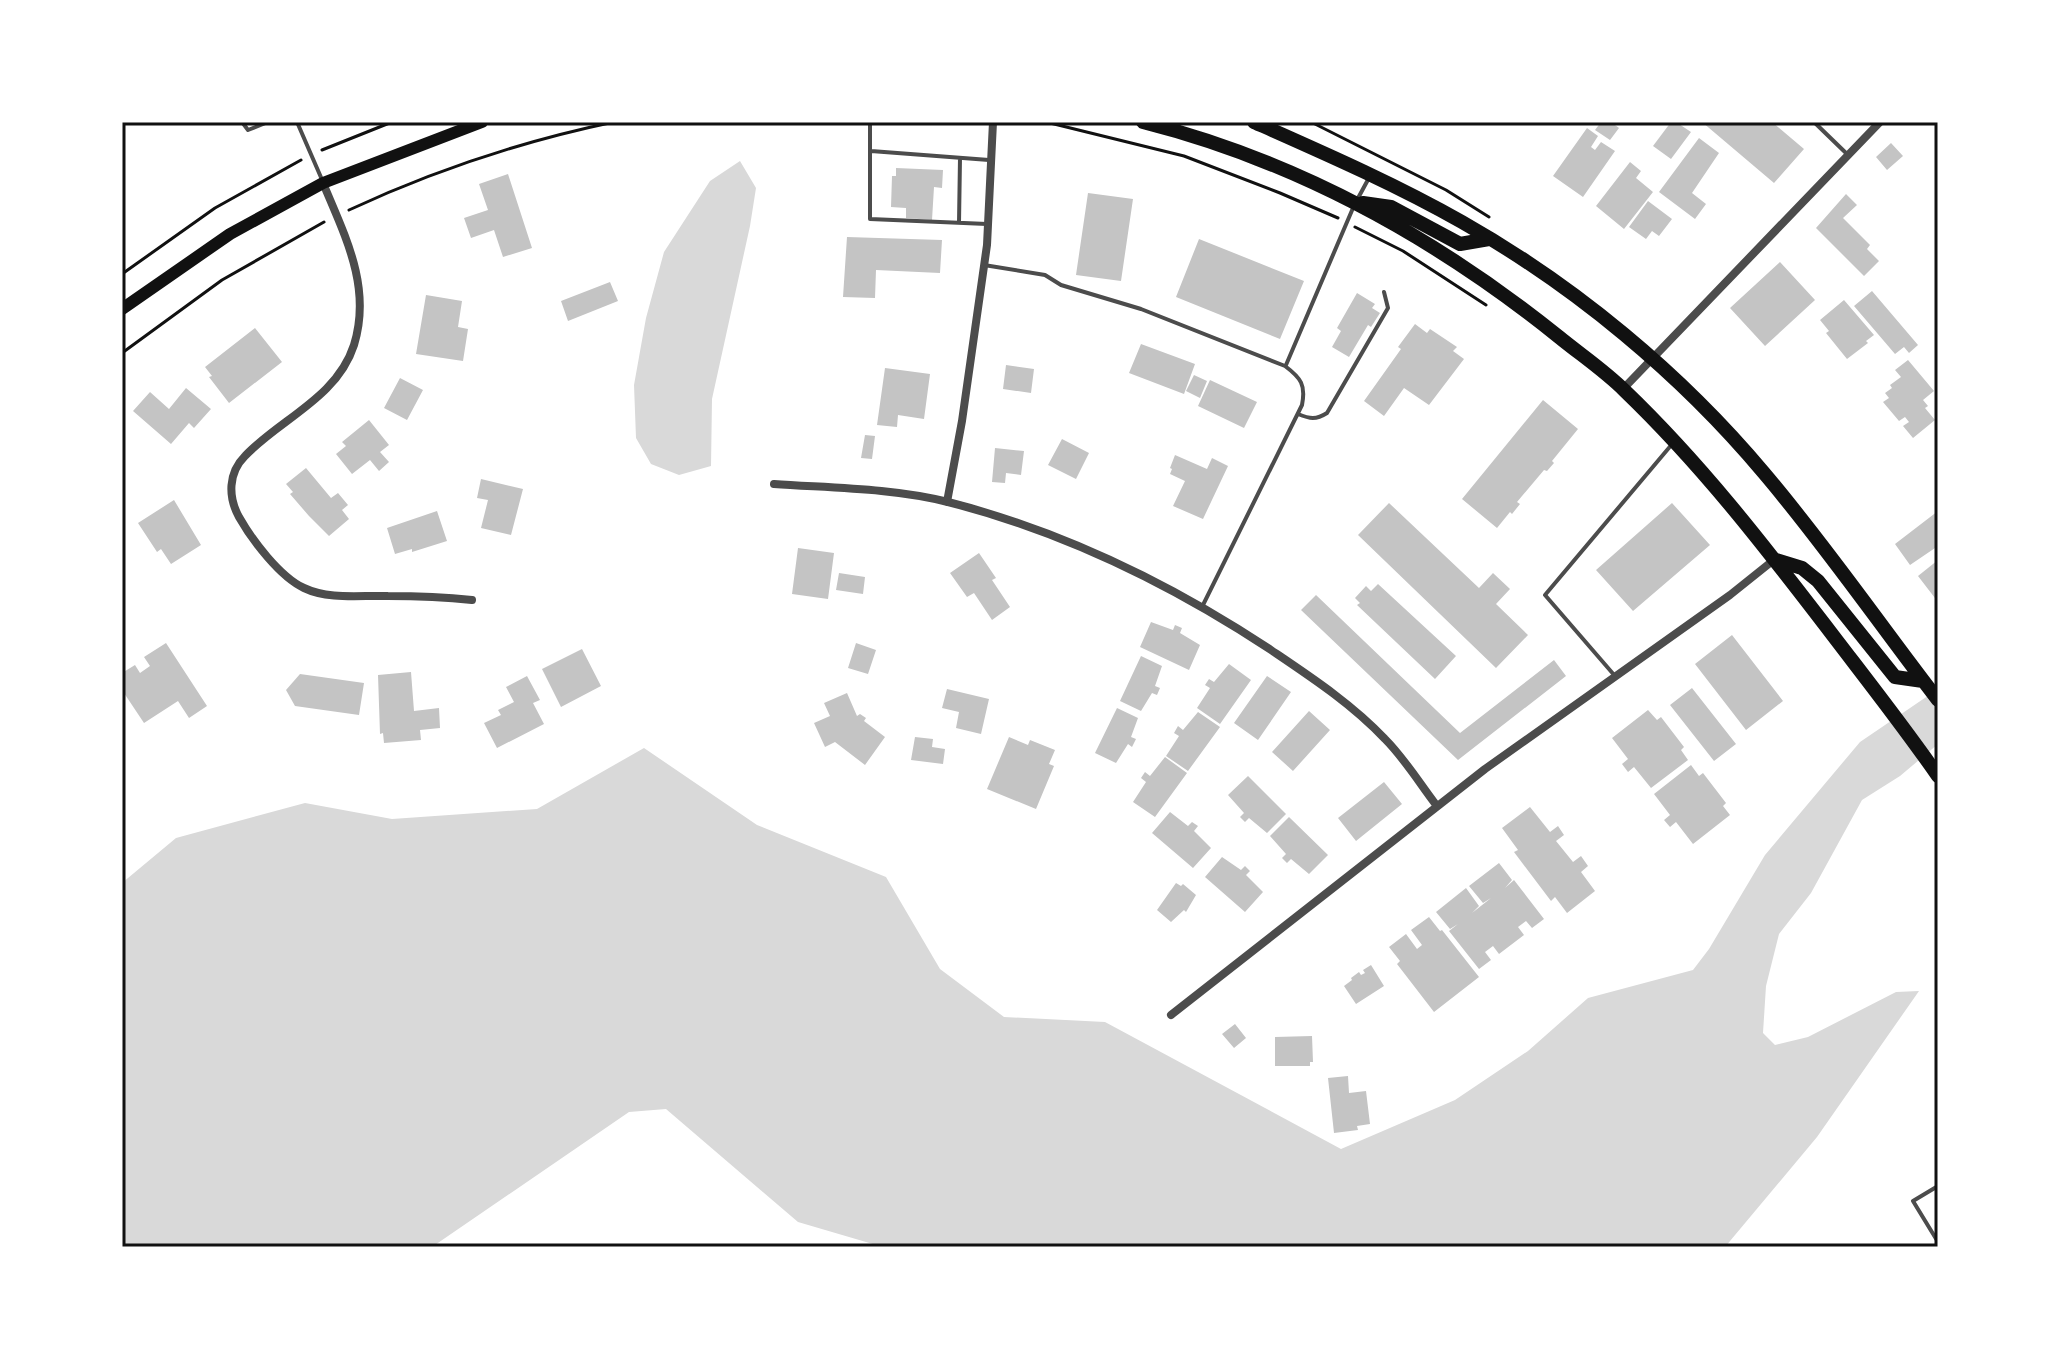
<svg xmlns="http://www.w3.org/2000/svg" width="2060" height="1369" font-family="'Open Sans',sans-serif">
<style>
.water{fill:#d9d9d9}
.building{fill:#c4c4c4}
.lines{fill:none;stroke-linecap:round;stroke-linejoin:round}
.path{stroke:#111;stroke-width:3}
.service{stroke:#4c4c4c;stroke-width:4}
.minor{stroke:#4c4c4c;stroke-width:8}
.secondary{stroke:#111;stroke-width:12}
.primary{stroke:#111;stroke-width:14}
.neatline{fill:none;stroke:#111;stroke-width:3}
</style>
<rect width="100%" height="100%" fill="#fff"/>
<path class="water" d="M740 161 756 188 750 226 712 399 711 466 679 475 651 464 636 438 634 385 646 318 664 252 710 181Z
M1938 689V744L1900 776 1862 800 1811 893 1779 934 1766 986 1763 1033 1775 1045 1808 1037 1896 992 1919 991 1817 1137 1725 1247H883L798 1222 666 1109 629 1112 432 1247H122V883L176 838 305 803 392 819 537 809 644 748 757 825 886 877 940 969 1004 1017 1105 1022 1341 1149 1455 1100 1528 1051 1588 998 1693 970 1709 949 1765 855 1860 742Z"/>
<path class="building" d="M1601 122H1611L1619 128 1610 140 1595 130Z
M1671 122H1676L1691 132 1671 159 1653 146Z
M1702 122H1772L1804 149 1774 183Z
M1587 128 1598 136 1591 147 1595 150 1601 142 1615 151 1583 197 1553 176Z
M1699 138 1719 153 1692 193 1706 204 1695 219 1659 192Z
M1891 143 1903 156 1887 170 1876 157Z
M1630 162 1641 171 1636 178 1653 192 1624 229 1596 206Z
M896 168 943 170 942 188 934 187 932 220 906 218V208L891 207 892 176H896Z
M508 174 532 248 503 257 494 230 471 238 464 218 488 210 479 184Z
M1088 193 1133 199 1121 281 1076 275Z
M1846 194 1857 205 1843 218 1870 245 1867 249 1879 261 1864 276 1816 228Z
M1648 201 1672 219 1659 236 1652 231 1646 239 1629 227Z
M847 237 942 240 940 273 876 270 875 298 843 297Z
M1199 239 1304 281 1280 339 1176 297Z
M1780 262 1815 300 1765 346 1730 308Z
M610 282 618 301 568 321 561 301Z
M1872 291 1918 345 1909 353 1904 347 1895 354 1854 306Z
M1357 293 1375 304 1372 308 1380 313 1371 327 1368 325 1349 357 1332 347 1341 331 1337 328Z
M426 295 462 301 458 327 468 329 463 361 416 354Z
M1844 300 1874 335 1866 341 1868 343 1847 359 1826 333 1829 331 1820 320Z
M1415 324 1427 333 1430 329 1457 347 1453 351 1464 359 1429 405 1404 388 1384 416 1364 401 1401 349 1398 347Z
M255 328 282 362 229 403 209 377 212 376 205 367Z
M1141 344 1195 364 1184 394 1129 373Z
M1908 360 1934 391 1923 400 1928 406 1925 408 1935 420 1913 438 1903 426 1909 422 1905 417 1899 421 1883 402 1889 398 1885 393 1892 388 1890 385 1901 377 1895 370Z
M1006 365 1034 369 1031 393 1003 389Z
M885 368 930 374 924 419 898 415 897 427 877 425Z
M1194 375 1207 381 1200 398 1186 391Z
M400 378 423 390 407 420 384 408Z
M1210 380 1257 402 1244 428 1198 406Z
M186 388 211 409 194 428 189 423 171 444 133 411 150 392 169 409Z
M1543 400 1578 429 1552 461 1554 463 1547 471 1544 470 1517 502 1520 504 1512 514 1510 512 1497 528 1462 499Z
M369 420 389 445 380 452 389 462 379 471 370 460 352 474 336 454 346 446 342 442Z
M865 435 875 436 872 459 861 458Z
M1062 439 1089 453 1076 479 1048 465Z
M995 448 1024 451 1021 475 1006 473 1005 483 992 482Z
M1175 455 1207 469 1212 458 1228 466 1203 519 1173 506 1185 481 1170 474 1172 469 1170 468Z
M306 468 331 498 338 493 348 505 342 510 349 519 329 536 309 516 290 494 293 492 286 484Z
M481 479 523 489 511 535 481 528 488 500 477 498Z
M174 500 201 545 171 564 161 549 157 552 138 523Z
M1389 503 1479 588 1493 573 1510 589 1496 604 1528 635 1496 668 1358 535Z
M1672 503 1710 545 1633 611 1596 570Z
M437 511 447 541 412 552V549L395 554 387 528Z
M1938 511V546L1910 565 1895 544Z
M798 548 834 553 828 599 792 594Z
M979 553 996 578 992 580 1010 607 992 620 974 593 967 597 950 573Z
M1938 560V602L1918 576Z
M839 573 865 577 863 594 836 590Z
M1378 584 1456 656 1435 679 1357 605 1360 603 1355 598 1366 586 1371 591Z
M1316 595 1460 733 1554 660 1566 676 1458 760 1301 610Z
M1151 622 1173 630 1175 625 1182 628 1180 633 1200 645 1189 670 1140 647Z
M1732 635 1783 701 1746 730 1695 664Z
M166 643 207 706 189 718 178 701 144 723 122 690V673L135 665 140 673 150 666 144 657Z
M856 643 876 650 868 674 848 668Z
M582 649 601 686 561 707 542 669Z
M1141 656 1162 666 1155 686 1160 688 1157 695 1152 693 1141 711 1120 701Z
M1229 664 1251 680 1220 724 1197 708 1210 688 1205 685 1209 679 1214 682Z
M411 672 414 711 439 708 440 728 420 730 421 740 384 743 383 733 380 734 378 675Z
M300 674 364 683 359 715 295 706 286 690Z
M527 676 540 700 533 703 544 724 497 748 484 723 501 715 498 710 514 702 506 687Z
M1267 676 1291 692 1258 740 1234 723Z
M1692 688 1736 744 1714 761 1670 705Z
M947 689 989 699 981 734 956 728 959 712 942 708Z
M847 693 857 716 860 714 866 718 864 721 885 737 865 765 835 742 825 747 814 723 830 716 824 703Z
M1117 708 1138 718 1131 737 1136 739 1132 747 1128 744 1116 763 1095 753Z
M1648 710 1657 720 1661 717 1684 747 1681 750 1688 760 1651 788 1634 767 1628 772 1622 764 1628 759 1612 738Z
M1309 711 1330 730 1293 771 1272 752Z
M1198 712 1220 727 1188 771 1166 756 1179 736 1174 733 1178 726 1183 730Z
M915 737 933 739 932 747 945 749 943 764 911 760Z
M1009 737 1028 745 1030 740 1055 750 1049 764 1054 766 1036 809 987 789Z
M1165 757 1187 773 1155 817 1133 802 1146 782 1141 778 1145 772 1150 776Z
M1691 765 1699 776 1703 773 1726 803 1723 806 1730 815 1693 844 1676 822 1670 827 1664 820 1670 815 1654 794Z
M1248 776 1286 814 1267 833 1249 818 1245 822 1240 817 1244 813 1228 795Z
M1384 782 1402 804 1356 841 1338 818Z
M1530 807 1550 832 1558 826 1564 835 1556 841 1573 862 1581 856 1588 866 1581 872 1595 891 1567 913 1555 897 1551 901 1514 852 1518 850 1502 828Z
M1170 812 1188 826 1192 822 1198 826 1194 831 1211 848 1193 868 1152 833Z
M1289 817 1328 855 1309 874 1291 859 1287 863 1282 858 1286 854 1270 836Z
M1222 857 1241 870 1245 866 1250 871 1246 875 1263 892 1245 912 1205 877Z
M1499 863 1512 880 1505 888 1514 880 1544 919 1532 928 1526 921 1518 927 1524 935 1499 954 1493 946 1485 952 1491 960 1479 969 1449 931 1458 924 1450 929 1436 912 1466 888 1479 906 1472 913 1491 898 1483 903 1469 886Z
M1176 883 1181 886 1183 884 1196 895 1186 912 1184 910 1171 922 1157 910Z
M1429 917 1440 931 1442 930 1479 977 1434 1012 1397 964 1400 961 1389 947 1406 934 1417 949 1422 945 1411 930Z
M1371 965 1384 986 1356 1004 1344 986 1352 980 1351 978 1359 972 1361 975 1365 973 1363 970Z
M1235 1024 1246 1038 1234 1048 1222 1034Z
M1312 1036 1313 1062H1310V1066H1275V1037Z
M1348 1076 1349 1093 1366 1091 1370 1124 1357 1126 1358 1130 1334 1133 1328 1078Z"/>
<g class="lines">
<path class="path" d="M1046 122 1184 156 1280 193 1338 218
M1311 122 1446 190 1489 217
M322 150 392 122
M349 210C433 171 523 141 614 122
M1355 227 1403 251 1486 305
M122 274 215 208 301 160
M122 353 222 280 324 222"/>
<path class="service" d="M242 122 248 130 268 122
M297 122 323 182
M870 122V219L987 224
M1814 122 1847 154
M871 151 989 160
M1357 200 1370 176
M959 223 960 158
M984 265 1045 275 1061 285 1141 309 1285 366C1301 378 1306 385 1302 405L1202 607
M1286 365 1353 208
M1298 414C1310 419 1316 420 1327 413L1388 308 1384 292
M1615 676 1545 595 1673 443
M1938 1186 1913 1201 1938 1242"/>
<path class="minor" d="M323 183C345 236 372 287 354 345 337 398 280 419 245 456 228 473 228 497 239 517 252 540 280 577 304 588 329 600 361 595 388 596 416 596 444 597 472 600
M1623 389 1880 122
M774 484C831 488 892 488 948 502 1065 532 1171 584 1271 650 1311 677 1352 704 1385 739 1405 759 1420 784 1437 806
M947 502 962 421 987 245 993 122
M1171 1015 1485 769 1730 595 1775 559"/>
<path class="secondary" d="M122 309 230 234 323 183 482 122"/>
<path class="primary" d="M1143 122C1297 161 1436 238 1559 337 1581 355 1605 371 1625 391 1700 463 1762 543 1825 625 1863 675 1902 724 1938 776
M1254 122C1324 153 1395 184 1462 222 1575 286 1681 374 1764 473 1826 546 1880 625 1938 700
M1363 203 1391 207 1460 244 1489 239
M1776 560 1802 568 1818 581 1895 677 1923 681"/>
</g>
<rect width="2060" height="1369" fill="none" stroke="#ffffff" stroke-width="248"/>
<rect x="124" y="124" width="1812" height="1121" class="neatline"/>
</svg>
